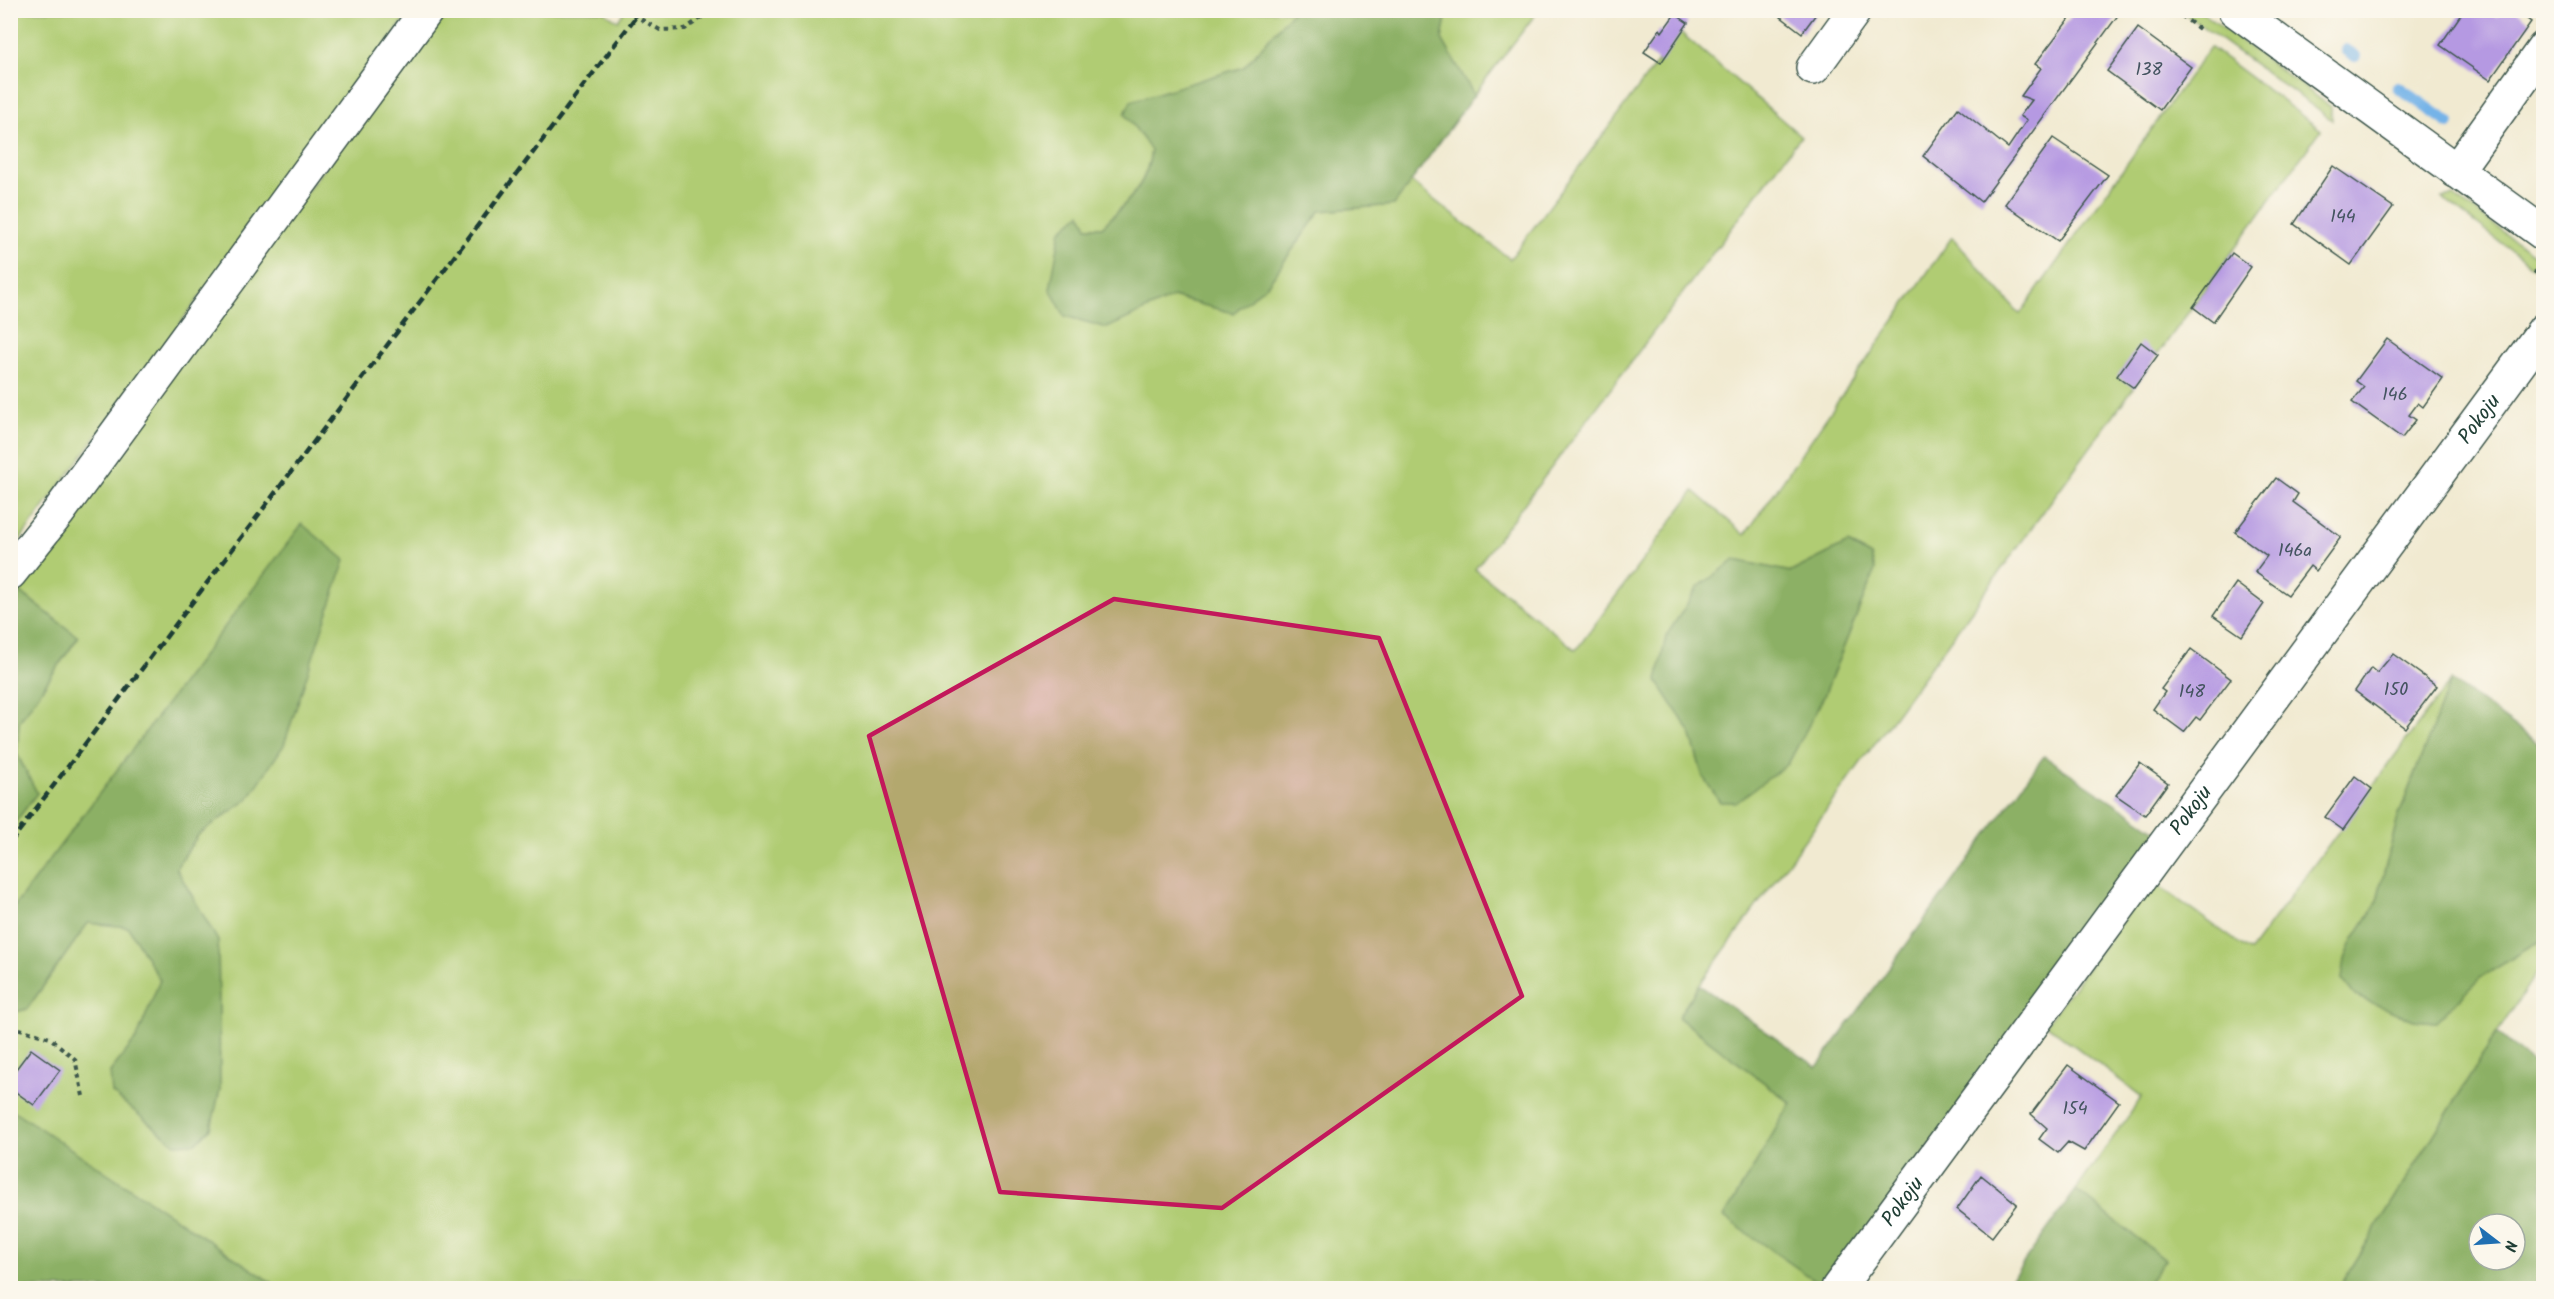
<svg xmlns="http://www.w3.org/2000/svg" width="2554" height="1299" font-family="Kalam,sans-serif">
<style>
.green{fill:#b0cc73;stroke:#688454;stroke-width:1.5;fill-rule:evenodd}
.forest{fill:#8cb065;stroke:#56764c;stroke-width:1.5;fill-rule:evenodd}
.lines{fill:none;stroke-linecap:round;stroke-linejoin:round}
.stream{stroke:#74b3e8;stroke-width:12}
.building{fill:#b599e2}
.minor-casing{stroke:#3e574c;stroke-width:36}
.path{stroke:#3e574c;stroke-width:4;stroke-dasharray:4.5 4.5;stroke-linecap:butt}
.minor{stroke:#fff;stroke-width:33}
.rail{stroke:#1f3d34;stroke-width:4.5;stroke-dasharray:9 4.5;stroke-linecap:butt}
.marked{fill:#c2185b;fill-opacity:0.2;stroke:#c2185b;stroke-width:4.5;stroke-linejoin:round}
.labels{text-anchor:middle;stroke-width:6;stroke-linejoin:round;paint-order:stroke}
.number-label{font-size:18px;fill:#445460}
.street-label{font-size:21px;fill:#1f3d34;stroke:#fbf7ec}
</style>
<rect width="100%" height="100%" fill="#fbf7ec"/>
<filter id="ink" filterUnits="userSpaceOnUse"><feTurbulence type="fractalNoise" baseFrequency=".0167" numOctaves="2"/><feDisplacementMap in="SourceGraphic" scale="12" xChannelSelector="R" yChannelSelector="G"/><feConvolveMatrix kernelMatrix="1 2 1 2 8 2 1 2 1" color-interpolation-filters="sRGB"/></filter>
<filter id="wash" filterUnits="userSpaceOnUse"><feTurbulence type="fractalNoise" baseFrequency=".008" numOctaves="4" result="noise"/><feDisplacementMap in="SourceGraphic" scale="24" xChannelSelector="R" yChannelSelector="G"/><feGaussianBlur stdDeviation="1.35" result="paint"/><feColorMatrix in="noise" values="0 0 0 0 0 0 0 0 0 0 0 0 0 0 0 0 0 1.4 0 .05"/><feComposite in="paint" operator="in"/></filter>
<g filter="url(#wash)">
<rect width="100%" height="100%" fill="#f1ead1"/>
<path class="green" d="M625 10 1294 11 1244 67 1131 102 1125 114 1151 150C1147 186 1126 203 1102 227H1087L1081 213 1107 328 1173 297 1233 313 1268 284 1320 211 1394 205 1410 181 1510 259 1680 32 1801 136 1475 569 1576 650 1694 491 1745 535 1952 237 2020 314 2210 47 2321 130 1699 985 1678 1017 1791 1103 1725 1216 1826 1288H280L11 1109 10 1013 27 1009 88 923 128 926 160 980 137 1038 110 1072 211 1128 220 1089 218 941 176 868 198 835 248 799 303 524 11 911V828L37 793 17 754 19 722 78 638 15 587 440 11H603L618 21ZM1848 543 1871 556 1875 570 1823 698 1788 764 1703 777 1690 732 1735 560 1791 572Z
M11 11H411L11 552Z
M1447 11H1538L1474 95 1442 39Z
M2181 11H2200L2331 107 2332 120Z
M2454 196 2543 261V274L2442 198Z
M2451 680 2398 817 2376 904 2353 940 2342 979 2355 996 2414 1020 2435 1022 2480 978 2543 939V964L2497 1033 2339 1288H2144L2165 1260 2076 1190 2142 1097 2046 1024 2152 881 2250 951Z"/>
<path class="forest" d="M1294 10 1447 11 1442 39 1474 95 1394 205 1320 211 1268 284 1233 313 1173 297 1107 328 1065 316 1050 289 1061 230 1081 213 1087 227H1102C1126 203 1148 186 1151 150L1125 114 1131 101 1244 67Z
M302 524 345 560 284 745 248 799 198 835 176 868 218 941 220 1089 211 1128 196 1143 175 1144 112 1093 110 1072 137 1038 160 980 128 927 88 923 27 1009 11 1013V911Z
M1848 543 1871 556 1875 570 1823 698 1788 764 1736 802H1720L1703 777 1690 732 1657 681 1666 636 1698 587 1735 560 1791 572Z
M10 584 78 637 19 722 17 754 37 793 11 828Z
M2451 680 2543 747V939L2480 978 2436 1022 2414 1020 2355 996 2342 979 2345 959 2353 940 2376 904 2398 817Z
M2044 756 2158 832 1826 1288 1724 1217 1791 1103 1678 1017 1699 985 1817 1067Z
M2497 1033 2543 1072V1288H2339ZM2479 1224H2515V1260H2479Z
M11 1109 280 1288H11Z
M2076 1190 2165 1260 2144 1288H2005Z"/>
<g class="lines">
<path class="stream" d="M2291 10 2292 11
M2346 50 2355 56
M2398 87 2449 123
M2543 191H2544"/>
</g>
<g id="blocks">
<path class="building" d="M1772 10H1819L1802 33Z
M2076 10H2114L2119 14 1981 202 1923 156 1958 108 2008 148 2027 120 2020 116 2032 100 2021 96 2041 68 2035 64Z
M2464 10H2488L2497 17 2501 10H2515L2531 22 2490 80 2440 45Z
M1675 14 1688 23 1661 63 1644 52 1660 29 1662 32Z
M2138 28 2191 67 2160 110 2107 71Z
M2053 138 2108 175 2058 241 2005 204Z
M2333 166 2393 207 2351 265 2294 224Z
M2232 253 2251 267 2213 322 2193 307Z
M2387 339 2443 379 2423 407 2418 403 2409 415 2416 420 2402 438 2352 402 2364 387 2356 381Z
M2141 342 2158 355 2134 388 2117 376Z
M2276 478 2298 494 2293 502 2341 537 2316 571 2310 566 2288 595 2255 572 2267 556 2235 532Z
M2236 583 2264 604 2242 636 2213 616Z
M2191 649 2231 679 2200 720 2196 717 2184 732 2153 709 2165 692 2161 689Z
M2393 654 2437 686 2405 728 2355 691 2371 668 2377 673Z
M2140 763 2168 783 2145 815 2116 795Z
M2355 776 2372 789 2343 830 2325 817Z
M31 1049 60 1070 34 1105 10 1088V1077Z
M2068 1065 2119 1102 2084 1151 2068 1142 2058 1153 2039 1139 2047 1128 2031 1114Z
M1981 1175 2017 1204 1992 1237 1957 1209Z"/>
</g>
</g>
<g filter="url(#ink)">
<use href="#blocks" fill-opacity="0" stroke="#3e574c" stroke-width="1.5"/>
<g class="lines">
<defs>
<g id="minor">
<path d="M2235 10 2544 234"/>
<path d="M1813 68 1855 10"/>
<path d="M2456 171 2544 48"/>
<path d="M10 573 58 513 427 10"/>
<path id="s1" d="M1838 1288 2544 330"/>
</g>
</defs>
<use href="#minor" class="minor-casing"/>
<path class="path" d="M625 10 660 30 685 29 713 10
M2174 10 2202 31
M2534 271 2544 278
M10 1026 50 1038 75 1059 83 1096"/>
<use href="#minor" class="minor"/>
<path class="rail" d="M10 843 641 10"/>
</g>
</g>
<path class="marked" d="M1114 599 1379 638 1522 996 1222 1208 1000 1192 869 736Z"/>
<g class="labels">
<g class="number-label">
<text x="2149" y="75">138</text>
<text x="2343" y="222">144</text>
<text x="2395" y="400">146</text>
<text x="2295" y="556">146a</text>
<text x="2396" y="695">150</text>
<text x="2192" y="697">148</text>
<text x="2075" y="1114">154</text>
</g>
<g class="street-label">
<text dy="7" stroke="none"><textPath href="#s1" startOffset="1080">Pokoju</textPath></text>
<text dy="7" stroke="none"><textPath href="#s1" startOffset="594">Pokoju</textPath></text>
<text dy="7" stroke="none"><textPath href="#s1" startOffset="108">Pokoju</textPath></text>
</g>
</g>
<rect width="2554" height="1299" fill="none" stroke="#fbf7ec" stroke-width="36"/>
<g transform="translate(2497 1242) rotate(107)"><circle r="28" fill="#fbf7ec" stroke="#a3ada2" stroke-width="1.5"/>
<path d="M0-4.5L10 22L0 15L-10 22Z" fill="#1f6fb2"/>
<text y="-9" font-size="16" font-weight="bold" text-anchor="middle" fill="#1f3d34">N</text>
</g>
</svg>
